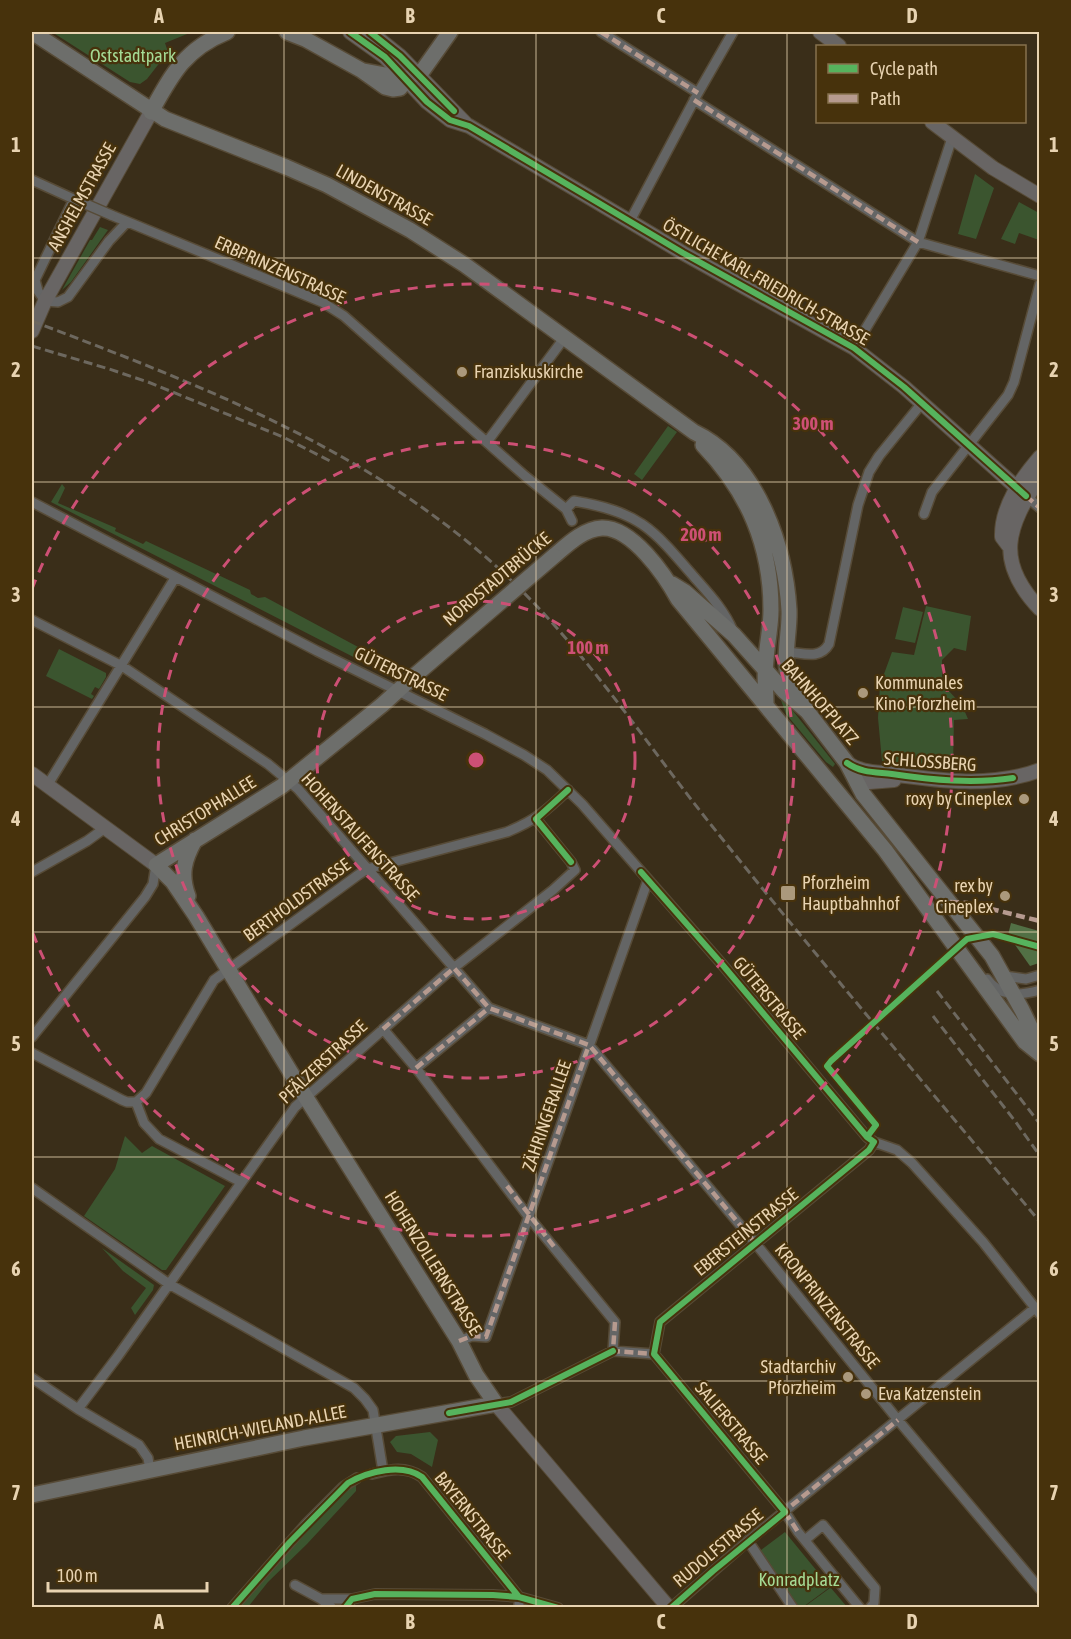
<svg xmlns="http://www.w3.org/2000/svg" width="1071" height="1639" font-family="'Asap Condensed',sans-serif">
<style>
.green{fill:#3b552f}
.forest{fill:#527045}
.lines{fill:none;stroke-linecap:round;stroke-linejoin:round}
.minor-casing{stroke:#574b37;stroke-width:12}
.secondary-casing{stroke:#574b37;stroke-width:16}
.primary-casing{stroke:#574b37;stroke-width:18}
.minor{stroke:#646565;stroke-width:9}
.secondary{stroke:#686564;stroke-width:14}
.primary{stroke:#6d6e6b;stroke-width:15}
.rail{stroke:#6d685f;stroke-width:3;stroke-dasharray:9 4.5;stroke-linecap:butt}
.minor-bridge-casing{stroke:#574b37;stroke-width:12;stroke-linecap:butt}
.primary-bridge-casing{stroke:#574b37;stroke-width:18;stroke-linecap:butt}
.minor-bridge{stroke:#646565;stroke-width:9}
.primary-bridge{stroke:#6d6e6b;stroke-width:15}
.quiet{stroke:#b69a8f;stroke-width:4.5;stroke-dasharray:9 4.5;stroke-linecap:butt}
.cycleway-casing{stroke:#47320c;stroke-width:10}
.cycleway{stroke:#56b35d;stroke-width:6}
.grid{fill:none;stroke:#e8d3b1;stroke-width:1.5;stroke-opacity:0.55}
.ring{fill:none;stroke:#cd5075;stroke-width:3;stroke-dasharray:10 8}
.poi-dot{fill:#ab997c;stroke:#47320c;stroke-width:2}
.labels{text-anchor:middle;stroke-width:4.5;stroke-linejoin:round;paint-order:stroke}
.park-label{font-size:18px;fill:#a5db95;stroke:#47320c}
.street-label{font-size:18px;fill:#e8d3b1;stroke:#47320c}
.poi-label{font-size:18px;fill:#e8d3b1;stroke:#47320c;text-anchor:start}
.centre{fill:#cd5075;stroke:#47320c;stroke-width:3}
.ring-label{font-size:18px;text-anchor:middle;font-weight:bold;fill:#cd5075;stroke:#47320c;stroke-width:4.5;stroke-linejoin:round;paint-order:stroke}
.neatline{fill:none;stroke:#e8d3b1;stroke-width:2}
.grid-label{font-size:20px;text-anchor:middle;font-weight:bold;fill:#e8d3b1}
</style>
<rect width="100%" height="100%" fill="#3a2e19"/>
<path class="green" d="M52 32H192L165 43 168 52 147 79 140 84 130 82Z
M975 174 994 188 976 239 958 234Z
M1019 202 1039 213V240L1019 233 1015 244 1001 239Z
M100 227 108 230 71 282 62 290 90 240H92Z
M668 426 677 432 642 480 634 474Z
M62 484 65 488 58 503 116 528 115 531 143 544 146 541 250 590 251 594 258 598 265 597 373 655 375 653 395 663 394 665 375 662 369 665 51 502Z
M926 606 971 616 966 651 954 648 942 660V676L947 689 962 705 968 719 954 720 953 766 882 761 878 718 880 685 892 652 914 655Z
M903 607 923 612 915 643 895 639Z
M59 649 106 673V677L99 689 95 687 91 694 94 696 92 699 46 676Z
M778 692 835 764 833 767 826 762 786 714Z
M125 1136 142 1153 152 1146 225 1186 166 1270H162L84 1216 115 1169Z
M102 1248 154 1285 153 1290 135 1315 131 1308 146 1288 123 1271Z
M430 1432 438 1440 432 1467 411 1454 397 1452 390 1442 396 1436Z
M349 1486H356V1491L307 1544 268 1582 248 1607 235 1608 297 1539Z
M785 1532 830 1587 803 1607H794L757 1553Z
M831 1588 847 1607H804L830 1588Z"/>
<path class="forest" d="M1011 923 1039 931V963L1030 966 1008 935Z"/>
<g class="lines">
<defs>
<path id="minor" d="M601 32 698 93
M694 100 918 242 1040 276
M32 180 78 201
M74 199 35 280 38 291 45 301 58 302 68 297 109 241 127 222
M111 215 322 302 344 316 525 476 566 509 572 521
M630 221 698 93 733 32
M854 348 918 242 952 138
M487 442 565 337
M1026 496 1040 508
M32 502 317 651 485 734 524 755 547 770 582 804 721 963 867 1137 874 1142 897 1150 912 1163 983 1242 1040 1314
M566 509 574 501C640 512 653 529 695 578 710 595 724 610 733 631
M924 514 932 492 1008 395 1014 382 1040 284
M32 620 122 666 268 764 298 789 489 1008 589 1045 756 1244 898 1420 1040 1589
M788 652C803 653 820 660 829 644L858 505 869 472 879 456 922 403
M47 786 175 578
M32 872 87 841 105 828
M1004 976 1026 979 1040 975
M987 979C1000 997 1019 996 1040 990
M383 1029 416 1068 528 1216 615 1322 613 1351
M32 1037 145 897 153 884 156 865
M32 1053 122 1100 127 1102H136
M416 1068 489 1008
M136 1102 146 1093 214 980 358 875 367 869 507 832C536 820 546 811 568 790
M136 1102 144 1123 159 1139 241 1182
M32 1188 169 1284 354 1388 365 1399 373 1410 383 1471
M459 1341 472 1336 486 1337 648 880
M654 1354 785 1512 798 1532 860 1608
M654 1354 660 1322 869 1150 874 1142
M32 1378 78 1409 139 1445 148 1458 150 1470
M496 1404 511 1402 613 1351 654 1354
M78 1409 118 1356 295 1107 446 974 553 890 575 870 571 862 536 819
M372 1474C391 1469 406 1466 422 1477L519 1597V1608
M805 1540 823 1525 875 1588 874 1603 870 1608
M748 1541 793 1608
M295 1585 321 1599 332 1608
M321 1599H352
M232 1608 307 1523 343 1487 357 1478
M345 1608 352 1599 375 1594 493 1595 519 1597 558 1608
M671 1608 748 1541 1035 1308"/>
<path id="secondary" d="M350 32 385 57 427 102 450 120 469 126 683 253 854 348 904 387 1026 496
M370 32 400 56 467 125
M820 32 839 46
M932 122 993 168 1040 196
M32 331 45 301 151 112
M1040 477C1007 527 994 561 1040 609
M1008 545 1002 537C1001 507 1021 479 1040 457
M847 763C861 773 876 772 892 774 940 781 992 788 1040 770
M32 774 156 865
M857 783 894 780
M496 1404 669 1608"/>
<path id="primary" d="M32 32 165 119 286 167 327 185 410 230 465 265 694 432C757 462 785 545 789 610 790 630 783 656 788 674 791 687 799 700 807 711
M287 32 305 39 361 70 385 87 393 89 400 88 407 79 423 70 450 32
M364 71 407 79
M151 112C172 74 185 49 227 32
M703 445C748 492 771 545 771 610 771 627 767 643 766 660 764 675 766 690 766 705
M554 556C567 545 583 529 602 528 632 527 665 575 678 599L885 850 1025 1042 1040 1054
M672 584 685 592 734 635 784 691 807 711 847 763 863 794 992 956 1022 1010 1040 1047
M188 896C180 874 184 860 195 840
M32 1495 304 1438 496 1404 476 1375 459 1341 305 1096 196 916 173 882 156 865 282 786 382 705 413 677"/>
</defs>
<use href="#minor" class="minor-casing"/>
<use href="#secondary" class="secondary-casing"/>
<use href="#primary" class="primary-casing"/>
<use href="#minor" class="minor"/>
<use href="#secondary" class="secondary"/>
<use href="#primary" class="primary"/>
<path class="rail" d="M32 321C184 379 341 438 469 543 569 624 633 727 712 826 819 960 930 1090 1040 1222
M32 346 109 369 148 382 283 437 330 461
M937 991 1040 1124
M933 1016 1015 1121 1040 1156"/>
<defs>
<path id="minor-bridge" d="M81 202 111 215"/>
<path id="primary-bridge" d="M413 677 554 556"/>
</defs>
<use href="#minor-bridge" class="minor-bridge-casing"/>
<use href="#primary-bridge" class="primary-bridge-casing"/>
<use href="#minor-bridge" class="minor-bridge"/>
<use href="#primary-bridge" class="primary-bridge"/>
<path class="quiet" d="M601 32 698 93
M694 100 918 242
M1026 496 1040 508
M950 902 967 903 1040 921
M383 1029 454 968 489 1008 589 1045 756 1244 753 1246
M416 1068 489 1008
M507 1186 555 1248
M615 1322 613 1351 654 1354 655 1348
M459 1341 472 1336 486 1337 589 1045
M785 1512 798 1532
M781 1514 898 1420"/>
<defs>
<path id="cycleway" d="M350 32 385 57 427 102 450 120 469 126 683 253 854 348 904 387 1026 496
M370 32 400 56 454 111
M847 763C861 773 876 772 892 774 932 780 973 784 1013 778
M568 790 536 819 571 862
M641 872 721 963 867 1137 874 1142 869 1150 660 1322 654 1354 785 1512 713 1571 671 1608
M867 1137 876 1125 827 1066 831 1061 967 939 993 934 1040 947
M449 1413 511 1402 613 1351
M232 1608 290 1542 348 1483C369 1471 402 1463 422 1477L519 1597
M345 1608 352 1599 375 1594 493 1595 519 1597 558 1608"/>
</defs>
<use href="#cycleway" class="cycleway-casing"/>
<use href="#cycleway" class="cycleway"/>
</g>
<path class="grid" d="M284 32V1608M536 32V1608M787 32V1608M32 258H1040M32 482H1040M32 707H1040M32 932H1040M32 1157H1040M32 1381H1040"/>
<g class="ring">
<circle cx="476" cy="760" r="159"/>
<circle cx="476" cy="760" r="318"/>
<path d="M32 589A476 476 0 1 1 32 931"/>
</g>
<g class="poi-dot">
<circle cx="462" cy="372" r="6"/>
<circle cx="863" cy="693" r="6"/>
<circle cx="1024" cy="799" r="6"/>
<rect x="780" y="885" width="16" height="16" rx="3"/>
<circle cx="1005" cy="896" r="6"/>
<circle cx="848" cy="1377" r="6"/>
<circle cx="866" cy="1394" r="6"/>
</g>
<g class="labels">
<g class="park-label">
<text x="133" y="62">Oststadtpark</text>
<text x="799" y="1586">Konradplatz</text>
</g>
<g class="street-label">
<text transform="translate(384 195) rotate(29)" y="6">LINDENSTRASSE</text>
<text transform="translate(82 197) rotate(-61)" y="6">ANSHELMSTRASSE</text>
<text transform="translate(280 270) rotate(24)" y="6">ERBPRINZENSTRASSE</text>
<text transform="translate(766 282) rotate(30)" y="6">ÖSTLICHE KARL-FRIEDRICH-STRASSE</text>
<text transform="translate(497 579) rotate(-40)" y="6">NORDSTADTBRÜCKE</text>
<text transform="translate(401 674) rotate(26)" y="6">GÜTERSTRASSE</text>
<text transform="translate(820 702) rotate(49)" y="6">BAHNHOFPLATZ</text>
<text transform="translate(930 762) rotate(4)" y="6">SCHLOSSBERG</text>
<text transform="translate(205 811) rotate(-32)" y="6">CHRISTOPHALLEE</text>
<text transform="translate(360 837) rotate(48)" y="6">HOHENSTAUFENSTRASSE</text>
<text transform="translate(297 900) rotate(-36)" y="6">BERTHOLDSTRASSE</text>
<text transform="translate(769 998) rotate(50)" y="6">GÜTERSTRASSE</text>
<text transform="translate(323 1062) rotate(-43)" y="6">PFÄLZERSTRASSE</text>
<text transform="translate(547 1116) rotate(-71)" y="6">ZÄHRINGERALLEE</text>
<text transform="translate(746 1232) rotate(-39)" y="6">EBERSTEINSTRASSE</text>
<text transform="translate(433 1263) rotate(58)" y="6">HOHENZOLLERNSTRASSE</text>
<text transform="translate(827 1306) rotate(51)" y="6">KRONPRINZENSTRASSE</text>
<text transform="translate(731 1423) rotate(50)" y="6">SALIERSTRASSE</text>
<text transform="translate(260 1428) rotate(-11)" y="6">HEINRICH-WIELAND-ALLEE</text>
<text transform="translate(472 1516) rotate(51)" y="6">BAYERNSTRASSE</text>
<text transform="translate(718 1548) rotate(-40)" y="6">RUDOLFSTRASSE</text>
</g>
<g class="poi-label">
<text x="474" y="378">Franziskuskirche</text>
<text x="875" y="689">Kommunales<tspan x="875" dy="21">Kino Pforzheim</tspan></text>
<text x="1012" y="805" text-anchor="end">roxy by Cineplex</text>
<text x="802" y="889">Pforzheim<tspan x="802" dy="21">Hauptbahnhof</tspan></text>
<text x="993" y="892" text-anchor="end">rex by<tspan x="993" dy="21">Cineplex</tspan></text>
<text x="836" y="1373" text-anchor="end">Stadtarchiv<tspan x="836" dy="21">Pforzheim</tspan></text>
<text x="878" y="1400">Eva Katzenstein</text>
</g>
</g>
<circle cx="476" cy="760" r="9" class="centre"/>
<g class="ring-label">
<text x="813" y="430">300 m</text>
<text x="701" y="541">200 m</text>
<text x="588" y="654">100 m</text>
</g>
<rect width="1071" height="1639" fill="none" stroke="#47320c" stroke-width="66"/>
<rect x="816" y="45" width="210" height="78" fill="#47320c" stroke="#87724e" stroke-width="1.5"/>
<rect x="828" y="64" width="30" height="9" fill="#56b35d" stroke="#87724e" stroke-width="1.5"/>
<text x="870" y="75" font-size="18" fill="#e8d3b1">Cycle path</text>
<rect x="828" y="94" width="30" height="9" fill="#b69a8f" stroke="#87724e" stroke-width="1.5"/>
<text x="870" y="105" font-size="18" fill="#e8d3b1">Path</text>
<path d="M48 1582v9h159v-9" fill="none" stroke="#e8d3b1" stroke-width="3"/>
<text x="57" y="1582" font-size="18" fill="#e8d3b1" stroke="#47320c" stroke-width="4.5" paint-order="stroke">100 m</text>
<rect x="33" y="33" width="1005" height="1573" class="neatline"/>
<g class="grid-label">
<text x="159" y="23">A</text>
<text x="410" y="23">B</text>
<text x="661" y="23">C</text>
<text x="912" y="23">D</text>
<text x="16" y="152">1</text>
<text x="1054" y="152">1</text>
<text x="16" y="377">2</text>
<text x="1054" y="377">2</text>
<text x="16" y="602">3</text>
<text x="1054" y="602">3</text>
<text x="16" y="826">4</text>
<text x="1054" y="826">4</text>
<text x="16" y="1051">5</text>
<text x="1054" y="1051">5</text>
<text x="16" y="1276">6</text>
<text x="1054" y="1276">6</text>
<text x="16" y="1500">7</text>
<text x="1054" y="1500">7</text>
<text x="159" y="1629">A</text>
<text x="410" y="1629">B</text>
<text x="661" y="1629">C</text>
<text x="912" y="1629">D</text>
</g>
</svg>
